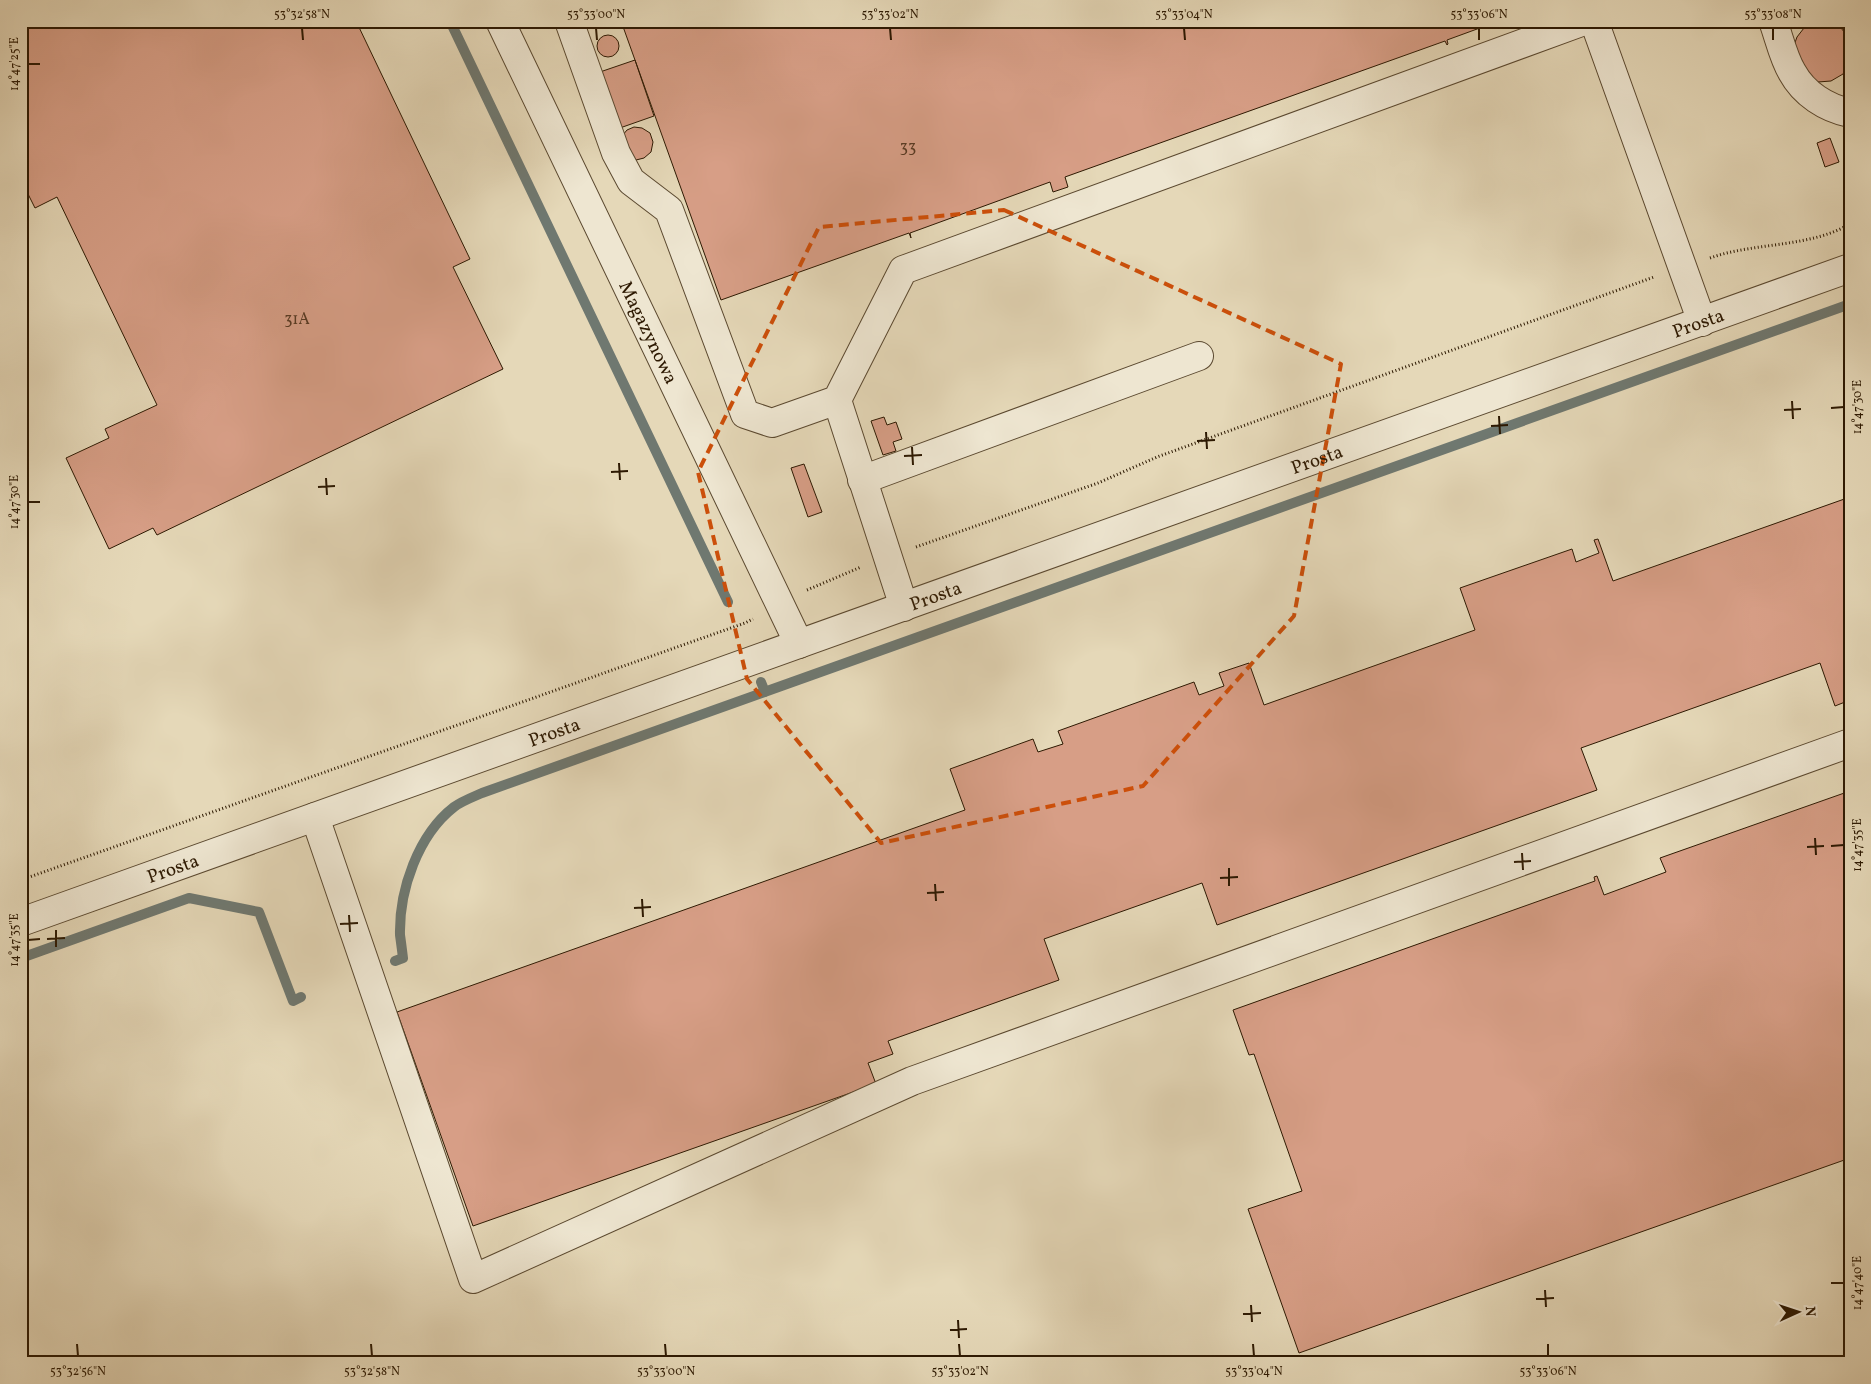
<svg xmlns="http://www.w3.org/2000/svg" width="1871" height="1384" font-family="Vollkorn,serif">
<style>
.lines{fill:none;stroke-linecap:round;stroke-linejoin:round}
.stream{stroke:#6f7870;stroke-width:10}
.building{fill:#d79e86;stroke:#2d1902}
.minor-casing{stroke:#5b4930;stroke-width:30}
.path{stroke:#2d1902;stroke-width:3;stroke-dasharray:1 2.5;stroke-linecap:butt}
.minor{stroke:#eee6d1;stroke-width:28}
.marked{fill:none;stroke:#cc4f0a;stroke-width:4;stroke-dasharray:10 6;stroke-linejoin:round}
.ticks{fill:none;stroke:#2d1902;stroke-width:2}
.labels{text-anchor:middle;stroke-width:4.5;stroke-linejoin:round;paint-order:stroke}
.number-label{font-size:16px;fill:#583a23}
.street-label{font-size:19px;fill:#2d1902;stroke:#eee6d1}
.neatline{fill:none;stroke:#2d1902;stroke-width:2}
.ticks-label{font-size:12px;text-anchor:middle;fill:#2d1902}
</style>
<rect width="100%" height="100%" fill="#e5d8b8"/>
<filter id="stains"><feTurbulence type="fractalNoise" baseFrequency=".004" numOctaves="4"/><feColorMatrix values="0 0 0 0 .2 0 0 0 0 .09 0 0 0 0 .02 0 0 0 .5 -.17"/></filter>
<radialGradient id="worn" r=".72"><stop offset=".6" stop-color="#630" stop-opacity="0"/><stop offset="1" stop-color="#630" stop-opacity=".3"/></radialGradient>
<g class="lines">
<path class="stream" d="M450 21 728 602
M761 682 765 692
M21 958 189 898 259 912 293 1001 301 997
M395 961 403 958C402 950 401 942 400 935 399 890 418 835 454 807 462 801 473 797 482 793L1850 304"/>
</g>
<path class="building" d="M21 21H356L470 259 453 267 503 369 157 535 153 528 109 549 66 458 109 438 105 429 157 405 57 197 35 208 21 180V131L26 129 21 120Z
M621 21H1499L1447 40 1448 44 1447 45 1445 41 1065 177 1068 187 1053 192 1050 182 910 233 911 238 909 233 721 300Z
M1843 21H1850V40Z
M1829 22 1841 28 1849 38 1850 64 1843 74 1831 81 1818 82 1810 79 1793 48 1797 37 1804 28 1816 23Z
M597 46a11 11 0 1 1 22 0a11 11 0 1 1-22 0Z
M635 60 654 116 617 129 597 73Z
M634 127 642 128 650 133 653 142 651 152 644 158 636 160 628 157 622 136 627 130Z
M1830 138 1839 162 1825 167 1817 143Z
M884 417 887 425 896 422 902 439 893 442 896 451 883 455 871 421Z
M804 464 822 512 808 517 791 468Z
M1850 497V700L1835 706 1820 663 1581 748 1597 790 1217 925 1202 883 1044 939 1059 980 888 1041 893 1054 868 1063 876 1084 473 1226 397 1012 965 810 950 769 1033 739 1038 752 1063 744 1058 731 1194 682 1199 695 1224 686 1219 673 1249 663 1264 705 1475 630 1460 588 1572 549 1576 562 1599 553 1594 540 1598 539 1613 581Z
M1850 791V1158L1299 1353 1248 1209 1302 1191 1254 1054 1249 1055 1233 1010 1595 881 1594 877 1597 876 1604 895 1666 872 1660 858Z"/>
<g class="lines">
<defs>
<g id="minor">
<path id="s1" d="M500 21 799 644"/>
<path d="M569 21 616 153 631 181 669 210 745 414 772 423 837 400 903 270 1584 21"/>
<path d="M1594 21 1702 322"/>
<path d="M1773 21C1779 37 1783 57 1792 72 1804 94 1826 108 1850 113"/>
<path d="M837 400 904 607"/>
<path d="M862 480 1199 356"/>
<path d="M315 817 473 1279 912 1081 1850 743"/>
<path id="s2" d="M21 922 1850 268"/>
</g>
</defs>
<use href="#minor" class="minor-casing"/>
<path class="path" d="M1710 258C1755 242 1809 248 1850 224
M916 547 1098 483 1157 457 1654 277
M807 590 861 567
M21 880 680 646 745 623 753 619"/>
<use href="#minor" class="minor"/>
</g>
<path class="marked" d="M1004 210 1341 364 1294 616 1143 786 881 843 747 679 698 472 819 227Z"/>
<path class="ticks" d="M302 28 303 40M596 28 597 40M890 28 891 40M1184 28 1185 40M1479 28V40M1773 28V40M28 64H40M1792 401 1793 419M1831 408 1844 407M1784 410 1801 409M1499 416 1500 434M1491 426 1508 425M1206 432 1207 449M1197 441 1215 440M912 447 913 465M904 456 922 455M619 463 620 480M611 472 628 471M326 478 327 495M318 487 335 486M28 502H40M1815 838 1816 855M1831 846 1844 845M1807 847 1824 846M1522 853 1523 870M1514 862 1531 861M1229 868V886M1220 878 1238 877M935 884 936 901M927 893 944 892M642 899 643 917M634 908 651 907M349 915 350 932M340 924 358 923M56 930V947M47 939 65 938M28 940 40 939M1831 1283H1844M1545 1290 1546 1307M1536 1299 1554 1298M1251 1305 1252 1322M1243 1314 1261 1313M958 1320 959 1338M950 1330 967 1329M77 1344 78 1356M371 1344 372 1356M665 1344 666 1356M959 1344 960 1356M1253 1344 1254 1356M1548 1344V1356"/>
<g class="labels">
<g class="number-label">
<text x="908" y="152">33</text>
<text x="297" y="324">31A</text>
</g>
<g class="street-label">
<text dy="7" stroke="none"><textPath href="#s2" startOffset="1781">Prosta</textPath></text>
<text dy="7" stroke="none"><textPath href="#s1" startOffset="345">Magazynowa</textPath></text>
<text dy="7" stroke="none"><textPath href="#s2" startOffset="1376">Prosta</textPath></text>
<text dy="7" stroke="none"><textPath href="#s2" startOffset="971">Prosta</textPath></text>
<text dy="7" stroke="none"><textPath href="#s2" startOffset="566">Prosta</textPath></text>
<text dy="7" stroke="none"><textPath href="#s2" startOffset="161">Prosta</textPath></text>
</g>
</g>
<rect width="1871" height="1384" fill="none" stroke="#e5d8b8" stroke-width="55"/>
<g transform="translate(1798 1312) rotate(87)" stroke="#eee6d1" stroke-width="4" paint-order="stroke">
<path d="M0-4L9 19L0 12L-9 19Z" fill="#2d1902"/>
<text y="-8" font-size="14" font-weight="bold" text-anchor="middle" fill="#2d1902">N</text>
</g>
<rect x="28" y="28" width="1816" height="1328" class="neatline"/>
<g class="ticks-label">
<text x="302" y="18">53°32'58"N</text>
<text x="596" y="18">53°33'00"N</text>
<text x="890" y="18">53°33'02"N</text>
<text x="1184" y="18">53°33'04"N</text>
<text x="1479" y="18">53°33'06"N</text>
<text x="1773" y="18">53°33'08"N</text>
<text transform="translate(14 64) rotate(-90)" y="4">14°47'25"E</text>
<text transform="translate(1857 407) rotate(-90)" y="4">14°47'30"E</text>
<text transform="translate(14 502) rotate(-90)" y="4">14°47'30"E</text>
<text transform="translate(1857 845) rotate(-90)" y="4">14°47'35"E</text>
<text transform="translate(14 940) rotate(-90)" y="4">14°47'35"E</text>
<text transform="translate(1857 1283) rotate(-90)" y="4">14°47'40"E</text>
<text x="78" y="1375">53°32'56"N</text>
<text x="372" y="1375">53°32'58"N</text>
<text x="666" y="1375">53°33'00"N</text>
<text x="960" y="1375">53°33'02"N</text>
<text x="1254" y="1375">53°33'04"N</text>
<text x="1548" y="1375">53°33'06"N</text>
</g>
<rect width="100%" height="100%" filter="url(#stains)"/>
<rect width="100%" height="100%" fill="url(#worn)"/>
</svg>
